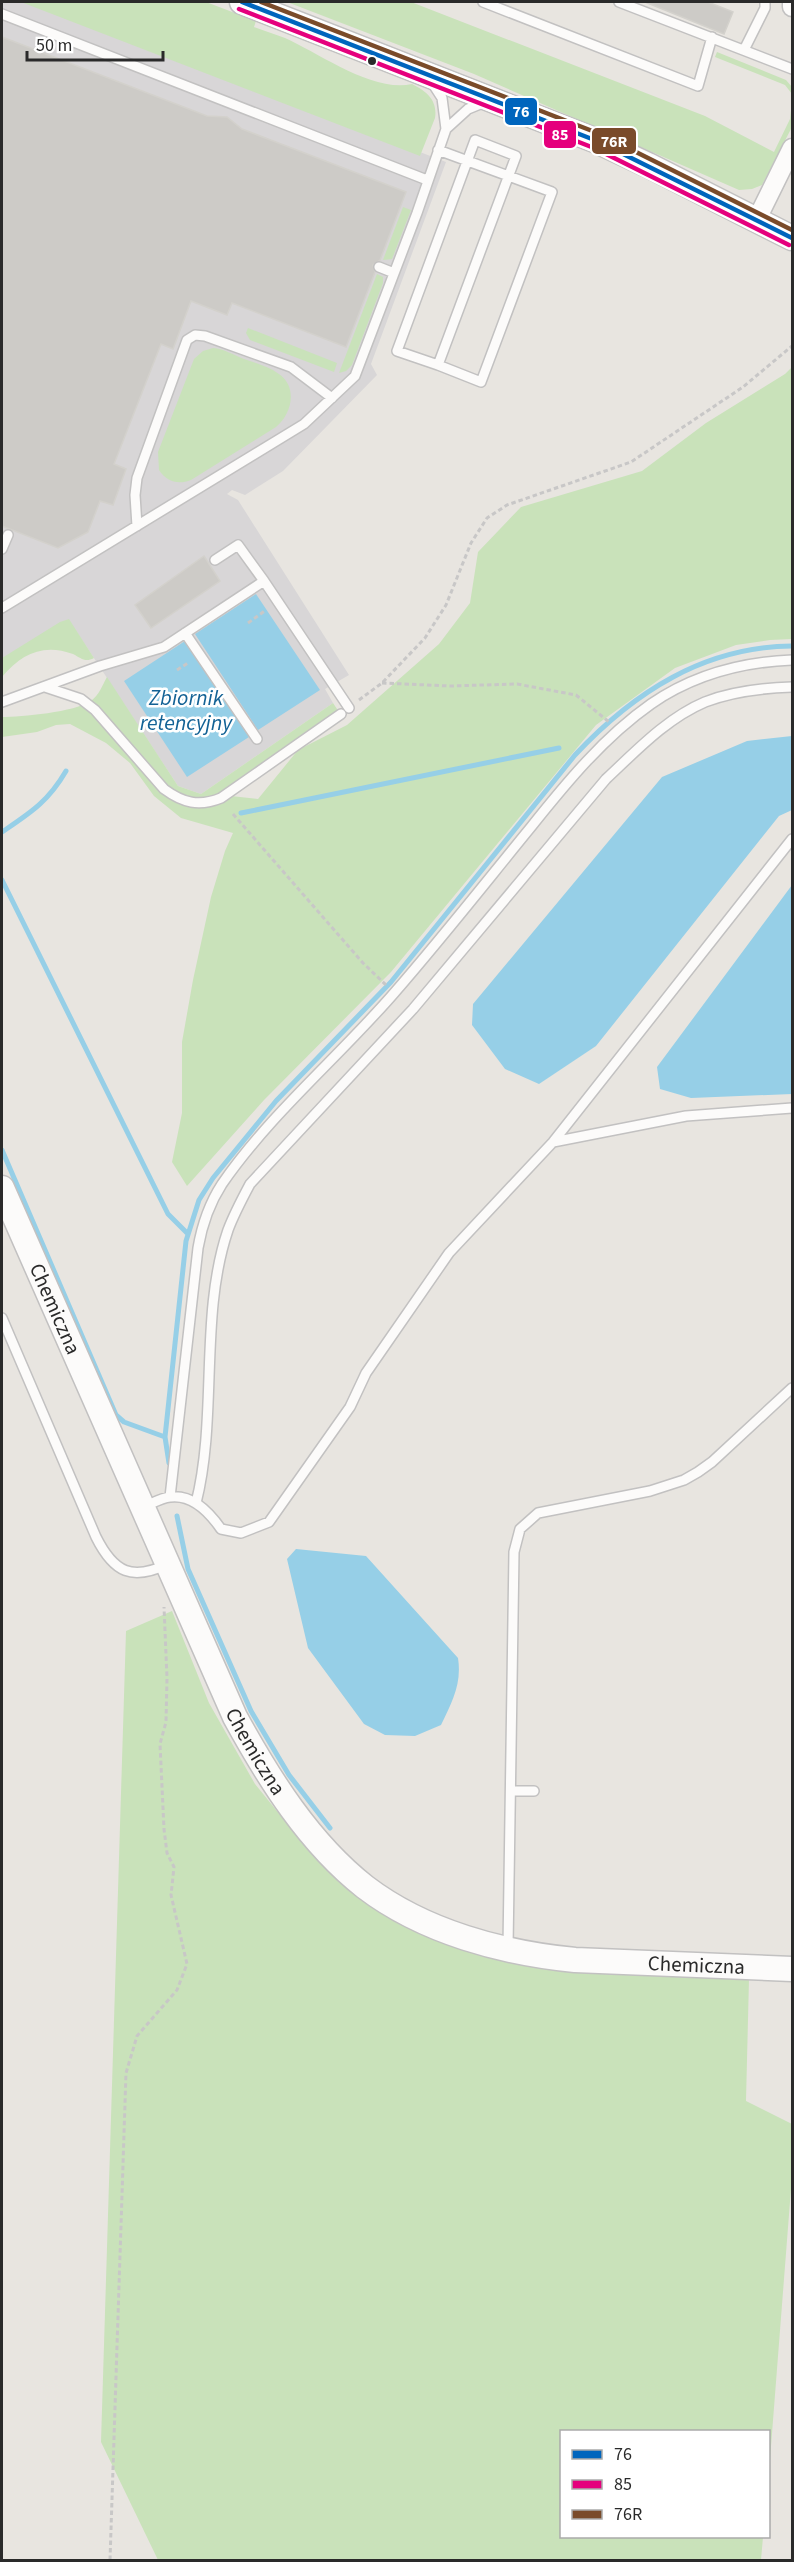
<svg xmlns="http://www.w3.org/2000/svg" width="794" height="2562" font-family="'Source Sans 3',sans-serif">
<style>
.industrial{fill:#d8d6d7}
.green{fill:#c9e2ba}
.water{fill:#96cfe7}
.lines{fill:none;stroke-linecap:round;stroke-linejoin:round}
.stream{stroke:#96cfe7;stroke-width:5}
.building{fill:#cdcbc7;stroke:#d3d1cc;stroke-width:1.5}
.lane-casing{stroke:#c2c1c1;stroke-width:12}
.street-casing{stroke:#c2c1c1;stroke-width:21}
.secondary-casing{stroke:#c2c1c1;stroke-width:27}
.path{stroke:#c8c7c7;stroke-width:3;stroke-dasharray:4.5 3;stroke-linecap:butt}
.lane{stroke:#fcfbfa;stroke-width:9}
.street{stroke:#fcfbfa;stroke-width:18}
.secondary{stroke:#fcfbfa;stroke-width:24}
.bus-1-casing{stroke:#fff;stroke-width:9}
.bus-2-casing{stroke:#fff;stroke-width:9}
.bus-3-casing{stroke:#fff;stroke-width:9}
.bus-1{stroke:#0065bd;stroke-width:4.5}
.bus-2{stroke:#e5007d;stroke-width:4.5}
.bus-3{stroke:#7a4b2a;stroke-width:4.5}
.bus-dot{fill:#2a2a2a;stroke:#fff;stroke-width:2}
.labels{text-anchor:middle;stroke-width:5;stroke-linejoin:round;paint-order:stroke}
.street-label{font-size:21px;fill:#2a2a2a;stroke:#fff}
.water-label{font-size:22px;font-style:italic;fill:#136295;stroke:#fff}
.line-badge{stroke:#fff;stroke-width:2}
.badge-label{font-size:16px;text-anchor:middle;font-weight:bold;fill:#fff}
</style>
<rect width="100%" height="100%" fill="#e8e5e0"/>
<path class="industrial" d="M2 2H28L446 162 371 364 377 375 283 471 245 495 232 490 227 494 238 500 349 675 325 689 333 703 201 794 178 786 69 620 2 661Z"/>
<path class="green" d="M21 2H206L256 21 254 27C264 31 275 34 285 38 319 53 373 93 412 84 426 91 438 100 435 118L420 156Z
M287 2H411L705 116 774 152 790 119 792 102V127L762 185 752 189 739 190 474 74Z
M717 52 786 80 792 87V94L785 85 715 57Z
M403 207 411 210 394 254 392 259 383 260Z
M377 274 383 277V283L352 365 346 371 339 373Z
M248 328 337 363 334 372 250 340 246 333Z
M213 348C224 349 234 355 244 359 256 363 269 367 279 374 298 387 292 414 276 427L191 480C178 485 167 482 159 470L158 452 194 359 203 351Z
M792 367V639L770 640 736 645 675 668 596 725 391 972 264 1100 187 1186 172 1162 182 1113V1042L193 980 211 897 225 851 233 833 181 818 154 796 130 763 106 743 70 724 56 725 37 732 2 737V717C21 717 75 712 91 701 99 695 102 686 107 677L178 786 201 794 333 703 339 712 228 794 231 796 258 799 298 750 347 725 439 644 470 603 478 552 521 507 642 471 706 423 785 374Z
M69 619 94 658C85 663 81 658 73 654 43 643 21 654 2 677V658L60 622Z
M172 1611 209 1703 255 1784 315 1858 366 1903 421 1933 749 1979 746 2101 792 2124V2176L769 2472 768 2432H562V2536L763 2537 761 2560H158L101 2442 126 1631Z"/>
<path class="water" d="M256 594 320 690 258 730 195 634Z
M185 641 249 737 187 777 124 681Z
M792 736V810L779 816 596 1046 539 1084 505 1069 472 1025 473 1004 662 777 747 741Z
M792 885V1094L691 1098 660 1089 657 1067Z
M296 1549 366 1556 458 1658C462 1684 452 1702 441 1725L415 1736 385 1735 364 1724 308 1648 287 1559Z"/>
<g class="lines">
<path class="stream" d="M241 813 559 748
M2 832C30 813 48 802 66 771
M2 880 168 1214 187 1233
M2 1150 116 1415 124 1422 165 1437
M169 1463 165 1437 186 1241 199 1200 213 1178 276 1101 391 982 575 755C634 692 704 647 792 646
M177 1516 188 1569 251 1711 289 1775 330 1828"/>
</g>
<path class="building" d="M645 2H708L733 12 724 34Z
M2 37 207 116 227 117 242 129 406 192 380 260 373 265 375 272 346 347 232 303 227 315 191 301 173 349 161 344 114 464 126 469 113 505 100 501 88 532 58 548 2 526Z
M204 556 220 581 151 628 135 605Z"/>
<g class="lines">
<defs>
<path id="lane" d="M483 2 698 86 712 37
M619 2 792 69
M2 14 427 180
M744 50 765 8V2
M431 81 442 98 446 129
M475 140 516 156 438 365 397 351Z
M379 267 394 273
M438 365 481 382 552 192 438 150
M137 526 135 495 137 478 187 340 195 335 205 336 291 367 332 398
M2 549 8 535
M264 581 349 708
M2 608 304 424 355 376 417 213 446 129 468 109 485 102
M185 633 257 739
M45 687 81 699 95 710 164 789C183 803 199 807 221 798L341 714
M2 702 100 666 164 647 264 581 238 545 215 560
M553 1142 686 1116 792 1108
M2 1318 96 1537C114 1573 132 1581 168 1564
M170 1497 198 1248C202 1225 209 1204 222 1184 271 1113 339 1057 395 992 442 938 486 882 531 827 567 782 604 737 651 704 693 675 743 662 792 660
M196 1503C218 1416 199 1315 228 1230 234 1214 242 1199 250 1184L413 1009 606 779C636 751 667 718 705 702 733 691 763 688 792 687
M143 1507C151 1504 161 1498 170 1497 192 1494 210 1513 221 1529L241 1533 269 1522 350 1407 366 1373 449 1253 553 1142 792 839
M511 1791H534
M508 1947 514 1552 520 1529 538 1513 650 1491 684 1480 698 1472 712 1462 792 1388"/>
<path id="street" d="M792 2V7
M757 219 792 148"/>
<g id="secondary">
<path d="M242 2 597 141 648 165 792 238"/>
<path id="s1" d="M2 1188 235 1717C269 1779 309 1843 365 1887 424 1932 503 1953 575 1960L792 1969"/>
</g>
</defs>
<use href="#lane" class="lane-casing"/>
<use href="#street" class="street-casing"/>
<use href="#secondary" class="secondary-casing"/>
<path class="path" d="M248 623 266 610
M177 670 188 663
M382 683 450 686 517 684 576 695 609 722
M359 700 382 683 425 638 446 605 471 543 487 518 507 505 631 462 743 387 792 346
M233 814 363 963 386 985
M110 2560 126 2073 137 2036 177 1990 187 1964 171 1895 174 1867 167 1853 164 1829 160 1744 166 1722 167 1678 164 1607"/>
<use href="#lane" class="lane"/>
<use href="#street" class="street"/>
<use href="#secondary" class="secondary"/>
<defs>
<path id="bus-1" d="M242 2 597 141 792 238"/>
<path id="bus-2" d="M239 9 594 148 789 245"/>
<path id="bus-3" d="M261 2 600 134 792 230"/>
</defs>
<use href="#bus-1" class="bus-1-casing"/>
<use href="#bus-2" class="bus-2-casing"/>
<use href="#bus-3" class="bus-3-casing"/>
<use href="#bus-1" class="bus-1"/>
<use href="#bus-2" class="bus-2"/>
<use href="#bus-3" class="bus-3"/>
</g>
<circle class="bus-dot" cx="372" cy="61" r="5"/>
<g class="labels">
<g class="street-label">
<text dy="7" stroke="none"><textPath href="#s1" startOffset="132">Chemiczna</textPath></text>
<text dy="7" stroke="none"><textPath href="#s1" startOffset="618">Chemiczna</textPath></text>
<text dy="7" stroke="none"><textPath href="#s1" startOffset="1140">Chemiczna</textPath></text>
</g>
<g class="water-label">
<text x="186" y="705">Zbiornik<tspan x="186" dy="25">retencyjny</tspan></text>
</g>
</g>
<g class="line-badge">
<rect x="504" y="97" width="34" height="29" rx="6" fill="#0065bd"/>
<rect x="543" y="120" width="34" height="29" rx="6" fill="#e5007d"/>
<rect x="591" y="127" width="46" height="28" rx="6" fill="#7a4b2a"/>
</g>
<g class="badge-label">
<text x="521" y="117">76</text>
<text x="560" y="140">85</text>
<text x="614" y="147">76R</text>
</g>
<rect width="794" height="2562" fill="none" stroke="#2a2a2a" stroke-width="6"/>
<rect x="560" y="2430" width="210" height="108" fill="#ffffff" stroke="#aaaaaa" stroke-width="1.5"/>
<rect x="572" y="2450" width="30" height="9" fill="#0065bd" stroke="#aaaaaa" stroke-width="1.5"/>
<text x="614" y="2460" font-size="18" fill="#2a2a2a">76</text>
<rect x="572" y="2480" width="30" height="9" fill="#e5007d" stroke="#aaaaaa" stroke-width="1.5"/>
<text x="614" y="2490" font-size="18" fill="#2a2a2a">85</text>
<rect x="572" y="2510" width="30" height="9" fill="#7a4b2a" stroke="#aaaaaa" stroke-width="1.5"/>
<text x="614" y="2520" font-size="18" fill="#2a2a2a">76R</text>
<path d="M27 51v9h136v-9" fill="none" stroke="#2a2a2a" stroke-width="3"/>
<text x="36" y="51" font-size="18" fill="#2a2a2a" stroke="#ffffff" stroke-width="4.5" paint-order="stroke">50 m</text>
</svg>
